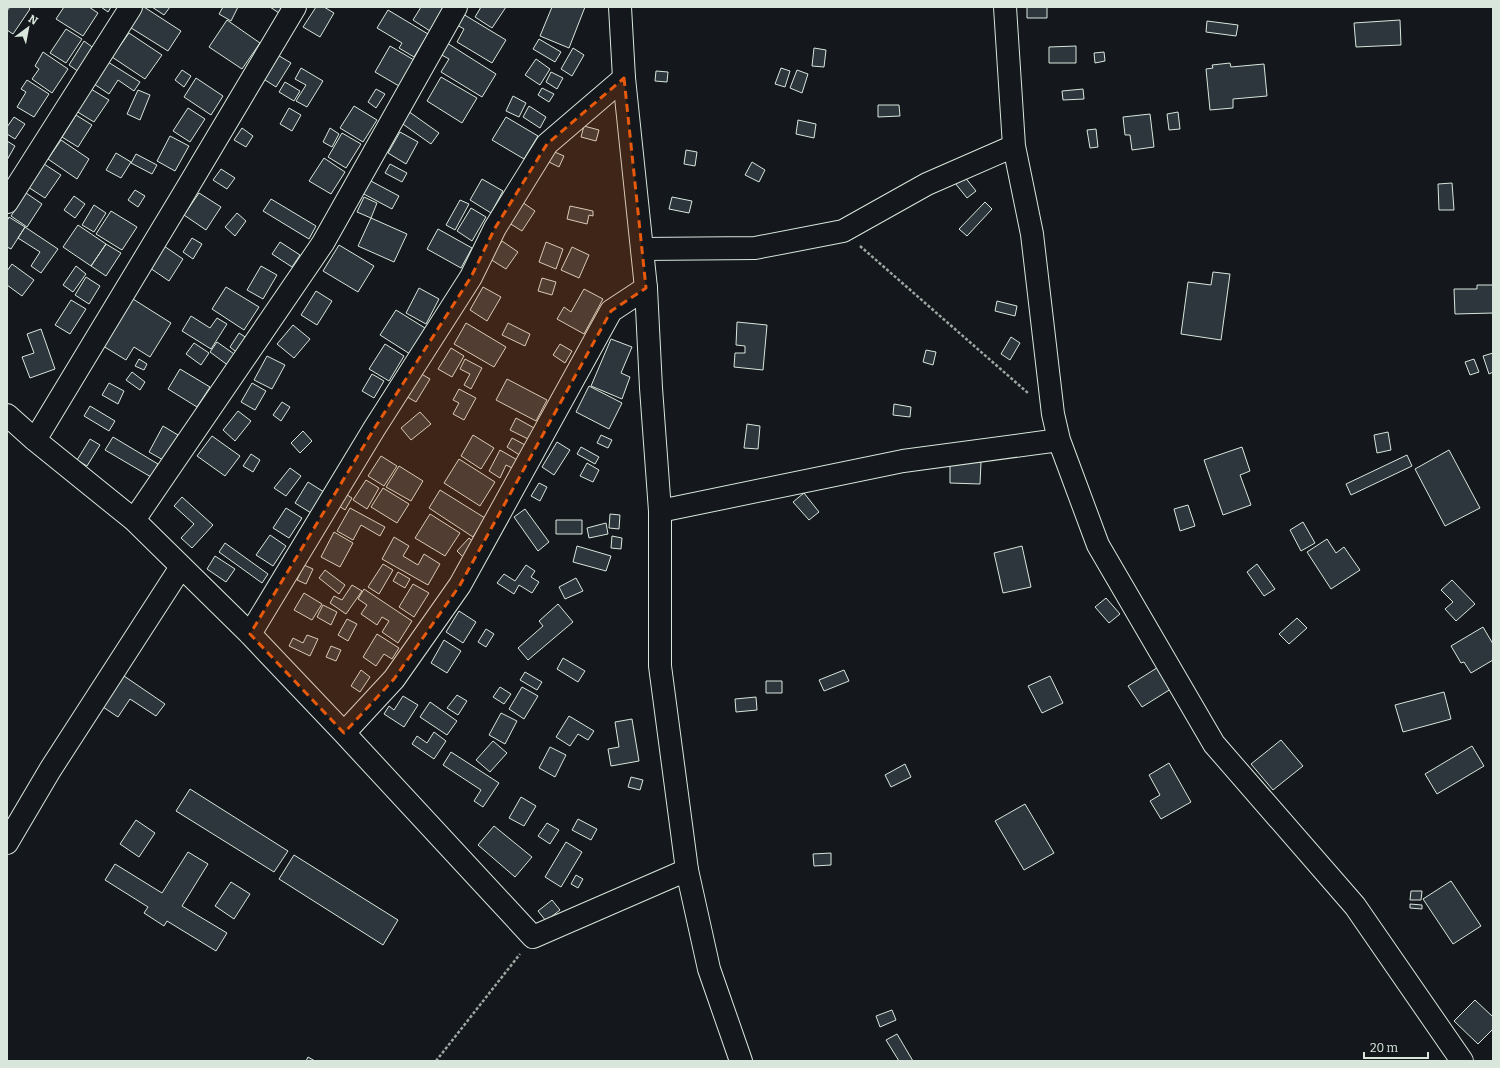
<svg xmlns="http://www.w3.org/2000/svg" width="1500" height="1068" font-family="Bitter,serif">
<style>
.building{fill:#2c363c;stroke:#d8e6dc}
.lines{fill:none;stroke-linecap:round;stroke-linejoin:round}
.minor-casing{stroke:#d8e6dc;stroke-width:24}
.major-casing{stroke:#d8e6dc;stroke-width:24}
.path{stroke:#9da8a2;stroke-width:2.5;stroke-dasharray:3 2;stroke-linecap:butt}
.minor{stroke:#14181c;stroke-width:22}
.major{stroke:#14181c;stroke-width:22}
.marked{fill:#e8590c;fill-opacity:0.2;stroke:#e8590c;stroke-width:3;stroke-dasharray:8 5;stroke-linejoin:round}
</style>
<rect width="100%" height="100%" fill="#14181c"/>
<path class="building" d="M10 7H28L30 9 13 34 7 30V11Z
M64 7H89L98 13 83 36 56 19Z
M101 7H111L108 12Z
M141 7H144L181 31 168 51 128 26Z
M152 7H170L164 15Z
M223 7H238L231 21 219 14Z
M270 7H282L279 13Z
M316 7H324L334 13 320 37 303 27Z
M421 7H442L444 8 430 31 413 20Z
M481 7H506L492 28 475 17Z
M552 7H585L569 48 540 36Z
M1027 7H1047V18H1027Z
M388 10 428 34 414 57 399 48 402 43 377 28Z
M463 14 506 40 492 63 457 42 464 29 457 25Z
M227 20 260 43 242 69 209 47Z
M1400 20 1401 45 1356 47 1354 23Z
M1207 21 1238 25 1236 36 1206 32Z
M66 29 82 39 66 63 50 53Z
M129 33 162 55 145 79 112 57Z
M539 39 561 52 555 62 533 49Z
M84 41 95 49 79 72 69 65Z
M447 43 496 74 482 97 441 72 449 59 440 54Z
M390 46 414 60 399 86 375 72Z
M1076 46V63H1049V47Z
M573 48 584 55 572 76 561 69Z
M814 48 826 50 824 67 812 66Z
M43 52 68 69 52 93 32 79 39 69 35 66Z
M1104 52 1105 61 1095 63 1094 53Z
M276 54 291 63 276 87 262 78Z
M536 59 550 69 540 85 525 75Z
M108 62 140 82 134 91 118 80 109 94 94 84Z
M1230 63 1231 67 1264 64 1267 96 1233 99V108L1210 110 1206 69 1213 68 1212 65Z
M301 68 323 81 307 107 296 101 306 85 295 79Z
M781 68 790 71 785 87 775 84Z
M182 70 191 76 184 87 175 80Z
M797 70 808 74 802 93 790 88Z
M656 71 668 72 667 82 655 81Z
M551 72 563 78 557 89 546 82Z
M441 77 477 98 462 123 427 101Z
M196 78 223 96 211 115 184 97Z
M27 80 49 94 34 117 17 107 26 92 21 89Z
M285 82 300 91 294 101 279 92Z
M542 88 554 94 549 102 538 95Z
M91 89 109 100 94 122 76 111Z
M376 89 385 94 376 108 368 102Z
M1083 89 1084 99 1063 100 1062 91Z
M138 90 150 95 140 120 127 114Z
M513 96 526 103 519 117 506 111Z
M878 105H899L900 116 878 117Z
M354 106 377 120 363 142 340 128Z
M529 106 546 117 540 128 523 117Z
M188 108 205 119 190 142 173 131Z
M289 108 301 115 292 131 280 124Z
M408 111 439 133 431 144 400 122Z
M1178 112 1180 129 1169 130 1167 114Z
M1150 114 1154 147 1132 150 1130 135H1125L1123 117Z
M76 115 92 125 78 147 62 137Z
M14 117 25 124 15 139 7 134V127Z
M506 117 538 136 524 159 492 140Z
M798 120 816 124 814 138 796 134Z
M584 126 599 130 596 141 581 137Z
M242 128 253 136 246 147 234 140Z
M330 128 339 134 332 147 323 142Z
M1096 129 1098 147 1090 148 1087 130Z
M400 132 418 142 406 164 388 153Z
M342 133 361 144 346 168 328 157Z
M170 136 189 146 175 171 157 161Z
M61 140 89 159 77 179 48 159Z
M7 141 15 146 7 160Z
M550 150 564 156 559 167 545 160Z
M686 150 697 152 695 166 684 164Z
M116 153 131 162 121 178 106 170Z
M136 154 157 165 152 174 131 163Z
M324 158 345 172 331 194 309 181Z
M752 162 765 170 759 182 745 175Z
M44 164 61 175 45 198 28 187Z
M390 164 407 173 402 182 385 173Z
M221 169 235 178 227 189 213 180Z
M964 176 976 191 967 198 955 183Z
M482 179 503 191 491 213 470 200Z
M369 180 399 196 392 209 362 193Z
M1452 183 1454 210H1439L1438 184Z
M135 190 145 196 138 207 128 200Z
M26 193 42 204 27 227 11 216Z
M199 193 221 207 206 230 184 215Z
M74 196 85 204 75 218 64 210Z
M364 197 377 203 371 218 357 212Z
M672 197 692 201 689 213 669 209Z
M271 199 316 226 309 239 263 211Z
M460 200 469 204 455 230 446 225Z
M522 202 535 211 522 231 509 223Z
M985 202 992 209 967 236 959 229Z
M94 205 106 213 94 232 82 225Z
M570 206 593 211V216L589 215 587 224 567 219Z
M471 208 486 217 472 241 457 231Z
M111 211 137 227 122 250 96 234Z
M237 213 246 221 235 236 225 227Z
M9 217 25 227 11 249 7 247V221Z
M371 218 407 234 394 262 358 246Z
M78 225 106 244 91 266 63 247Z
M25 227 58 249 41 273 31 266 40 252 18 238Z
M438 229 472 248 461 268 427 249Z
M192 238 202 244 193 259 183 252Z
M502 241 518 252 506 269 490 259Z
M280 242 300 255 292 267 272 254Z
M546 242 563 249 556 269 539 262Z
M106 244 121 253 106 276 91 266Z
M339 245 374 266 358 292 323 271Z
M164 246 183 259 169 281 150 268Z
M572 247 589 255 579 278 561 270Z
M12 264 34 280 22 296 7 285V271Z
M76 266 86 274 73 292 63 285Z
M261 266 277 275 263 299 247 290Z
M1213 272 1230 274 1221 340 1181 334 1188 282 1211 285Z
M86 277 100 286 89 304 75 295Z
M542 278 556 282 552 295 538 291Z
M1477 285H1493V313L1455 314 1454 289H1477Z
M226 287 259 307 244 330 212 309Z
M483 287 501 297 487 321 470 310Z
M419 288 439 299 426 324 406 313Z
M584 289 603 299 584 334 557 319 564 307 571 312Z
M316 291 332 301 317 325 301 315Z
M133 299 171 323 150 357 134 347 126 360 103 346Z
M71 300 86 309 70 334 55 325Z
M997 301 1017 306 1015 316 995 311Z
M396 310 425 328 410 354 380 335Z
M191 316 210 328 217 318 227 324 211 349 182 331Z
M737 322 767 325 763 370 734 367 735 353H745V346L736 345Z
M466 323 506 347 494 367 454 344Z
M508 323 530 334 525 346 502 335Z
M293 325 310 339 294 358 277 344Z
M41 329 55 369 30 378 22 357 34 353 27 334Z
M239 333 250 340 240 355 230 347Z
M1011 337 1020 343 1010 360 1001 354Z
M611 339 632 347 621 373 630 377 622 399 591 386Z
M217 342 240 358 233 369 210 352Z
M194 343 209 353 201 365 186 354Z
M385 344 404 356 389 381 369 369Z
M560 344 572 351 565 363 553 355Z
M451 348 464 356 452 377 438 369Z
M926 350 936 352 933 365 923 362Z
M1493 353V372L1489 374 1483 356Z
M267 356 285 365 272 389 254 380Z
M139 359 147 364 144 370 135 366Z
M465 359 482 368 471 389 464 385 470 374 460 369Z
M1474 359 1479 372 1470 375 1465 362Z
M180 369 210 387 197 407 168 389Z
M132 372 145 382 140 390 126 380Z
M418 372 430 379 416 402 404 395Z
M372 374 384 381 374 398 362 391Z
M507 379 547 400 536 421 496 400Z
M109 383 124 391 118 404 102 395Z
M252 383 266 391 255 410 241 402Z
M589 386 622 403 609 429 576 412Z
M459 389 476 398 464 420 453 414 459 403 453 400Z
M282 402 290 407 281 421 273 415Z
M894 404 911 407 910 417 893 415Z
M90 406 115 421 109 431 84 416Z
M238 411 251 421 235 441 223 430Z
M420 412 431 424 411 440 401 428Z
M516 418 536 429 530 440 510 430Z
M747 424 760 426 758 449 744 448Z
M163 426 178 435 163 460 149 452Z
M303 431 312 441 300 453 291 443Z
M1388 432 1391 450 1377 453 1374 435Z
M473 435 494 448 481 469 461 456Z
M601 435 612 440 608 448 597 443Z
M212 436 240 456 225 476 197 456Z
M113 437 158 464 151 477 105 450Z
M512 438 527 446 521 456 507 447Z
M90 439 100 445 87 466 77 460Z
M557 442 570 450 554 475 542 467Z
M581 447 599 457 595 464 577 454Z
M1242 447 1250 471 1240 475 1251 505 1223 515 1204 460Z
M500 450 519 461 514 469 506 465 500 478 489 471Z
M1449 450 1480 508 1445 526 1415 469Z
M251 454 260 460 253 472 243 466Z
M1407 455 1412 466 1351 495 1346 484Z
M381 456 397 466 384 486 368 476Z
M459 459 495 482 480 506 444 483Z
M950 460 981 462 980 484 950 483Z
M587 463 599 470 593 482 580 476Z
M399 466 423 481 411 501 386 487Z
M290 468 301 476 286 496 274 488Z
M366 480 379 488 367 509 353 500Z
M308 482 324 492 311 513 295 503Z
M539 483 547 487 540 501 531 496Z
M383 488 409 504 397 523 371 507Z
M440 490 485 518 473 537 429 508Z
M344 493 352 498 345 510 336 504Z
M804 493 819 512 809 520 793 502Z
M182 497 213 525 192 548 181 538 194 524 174 506Z
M1188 505 1195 526 1180 531 1174 509Z
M286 508 302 518 289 538 273 528Z
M350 508 385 527 380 536 361 525 353 540 337 531Z
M525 509 549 542 538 551 514 517Z
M430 514 460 533 445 556 415 538Z
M610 514 620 515 619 529 609 528Z
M556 520H582V534H556Z
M1303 522 1315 543 1301 551 1290 530Z
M606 523 608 534 589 538 587 528Z
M334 532 353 543 340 567 321 557Z
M270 535 286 546 273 566 256 555Z
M612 536 622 538 621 549 611 548Z
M394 537 409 546 403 556 418 565 424 554 440 564 428 585 382 559Z
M469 538 478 546 466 560 457 551Z
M1327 539 1336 553 1344 547 1360 570 1331 589 1307 552Z
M225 543 268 574 262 583 219 552Z
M577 546 611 556 606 571 573 562Z
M1022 546 1031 587 1003 593 994 553Z
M215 556 235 569 226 582 207 569Z
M383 564 393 570 379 594 368 587Z
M1257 564 1275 589 1264 596 1247 572Z
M304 565 313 569 306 584 297 580Z
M526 565 535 571 531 577 539 582 532 593 519 585 514 594 497 583 504 574 515 581Z
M325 570 345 585 339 594 319 578Z
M398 572 410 579 405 588 393 581Z
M576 578 583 591 565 599 559 587Z
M1452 580 1475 604 1456 621 1445 609 1453 602 1441 590Z
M413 584 429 593 414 617 399 607Z
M352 585 362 591 346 614 330 603 334 596 342 600Z
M364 589 412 621 398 643 382 632 389 621 382 617 377 625 361 614 367 605 358 599Z
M304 593 322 604 312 620 294 610Z
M1106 598 1120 614 1109 623 1095 607Z
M558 604 573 622 528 660 518 648 543 626 539 621Z
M323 605 337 612 331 625 317 617Z
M459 611 476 622 463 643 446 632Z
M1297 618 1307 628 1289 644 1279 634Z
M347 619 357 624 348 641 338 635Z
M1483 627 1493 644V660L1471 673 1464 662 1461 663 1451 646Z
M486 629 494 634 486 647 478 642Z
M377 634 399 648 392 659 384 654 376 666 363 657Z
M307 635 318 639 310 656 289 646 293 638 303 643Z
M444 640 461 651 447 673 431 663Z
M331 646 341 650 336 661 326 657Z
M563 658 585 671 578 682 557 669Z
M1160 666 1174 687 1142 707 1128 686Z
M361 670 370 677 360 692 351 686Z
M844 670 849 681 824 691 819 680Z
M525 672 542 682 537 690 520 680Z
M124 676 165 704 156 716 130 699 118 717 103 707Z
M1050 676 1063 703 1042 713 1028 686Z
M766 681H782V693H766Z
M500 687 511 694 504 704 493 697Z
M522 687 538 696 524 719 509 709Z
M1444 692 1451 719 1403 732 1395 705Z
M457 695 467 701 458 715 447 708Z
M403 696 418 705 404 727 384 714 389 706 394 710Z
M756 697 757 710 736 712 735 699Z
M430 702 457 721 447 735 420 717Z
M501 713 517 721 505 744 489 735Z
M569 716 594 731 588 740 578 734 570 746 556 737Z
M632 719 639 761 611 766 608 749 619 747 615 722Z
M434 732 446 741 434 759 412 744 417 736 427 743Z
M1281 740 1303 766 1273 790 1251 764Z
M493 741 507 753 490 772 476 760Z
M1472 746 1484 766 1437 794 1425 774Z
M550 747 566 755 555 777 539 768Z
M451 752 499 783 483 807 474 801 481 790 443 765Z
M1169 763 1191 802 1161 819 1150 801 1160 795 1149 775Z
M905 764 911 777 891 787 885 775Z
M631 777 643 780 640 790 628 787Z
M190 789 288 851 274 872 176 811Z
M521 797 536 806 524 826 509 818Z
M1025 804 1054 853 1024 870 995 821Z
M578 819 597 829 591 840 572 830Z
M136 820 155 833 139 857 120 844Z
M547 823 559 830 550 844 538 836Z
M494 826 532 857 515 877 478 845Z
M566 842 582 852 561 887 545 877Z
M188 852 208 864 182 906 227 933 216 951 167 921 164 926 144 913 148 907 105 880 115 864 162 893Z
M831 853V865L814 866 813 854Z
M294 855 398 920 383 945 279 879Z
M576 875 583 879 578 888 571 884Z
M1451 881 1481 926 1453 944 1423 899Z
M231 882 250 894 234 919 215 906Z
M1411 891H1422L1421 900H1410Z
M552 900 560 910 546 921 538 911Z
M1410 904 1422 905V909L1410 908Z
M1475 1000 1493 1017V1029L1478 1044 1454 1021Z
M892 1010 896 1020 880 1027 876 1016Z
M897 1034 913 1061H899L886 1040Z
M308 1057 315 1061H306Z"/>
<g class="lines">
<defs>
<path id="minor" d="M1005 7 1014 146 1032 234 1053 414 1059 440 1098 545 1214 744 1355 906 1462 1061
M7 202 131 7
M642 249 755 248 843 231 927 184 1014 146
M7 415 35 440 134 520 250 634 344 733 533 937 687 870
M35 440 180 200 295 7
M660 511 903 461 1059 440
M134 520 323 243 456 7
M250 634 374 429 471 277 495 228 547 144 624 78
M344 733 394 679 460 585 611 311 646 288
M7 843 50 770 181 567"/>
<path id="major" d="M620 7 624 78 646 288 651 388 660 511V666L687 870 709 969 741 1061"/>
</defs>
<use href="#minor" class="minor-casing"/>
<use href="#major" class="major-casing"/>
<path class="path" d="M860 246 1028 393
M436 1061 520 954"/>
<use href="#minor" class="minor"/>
<use href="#major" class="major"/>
</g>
<path class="marked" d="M624 78 646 288 611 311 460 585 394 679 344 733 250 634 374 429 471 277 495 228 547 144Z"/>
<rect width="1500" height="1068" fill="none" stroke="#d8e6dc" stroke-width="16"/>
<g transform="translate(28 28) rotate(32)" stroke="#14181c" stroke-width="3" paint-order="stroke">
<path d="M0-3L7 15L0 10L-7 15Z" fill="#d8e6dc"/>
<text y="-6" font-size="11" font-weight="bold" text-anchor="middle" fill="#d8e6dc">N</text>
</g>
<path d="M1364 1052v6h64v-6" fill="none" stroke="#d8e6dc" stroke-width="2"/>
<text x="1370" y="1052" font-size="12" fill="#d8e6dc" stroke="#14181c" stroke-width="3" paint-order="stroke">20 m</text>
</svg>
